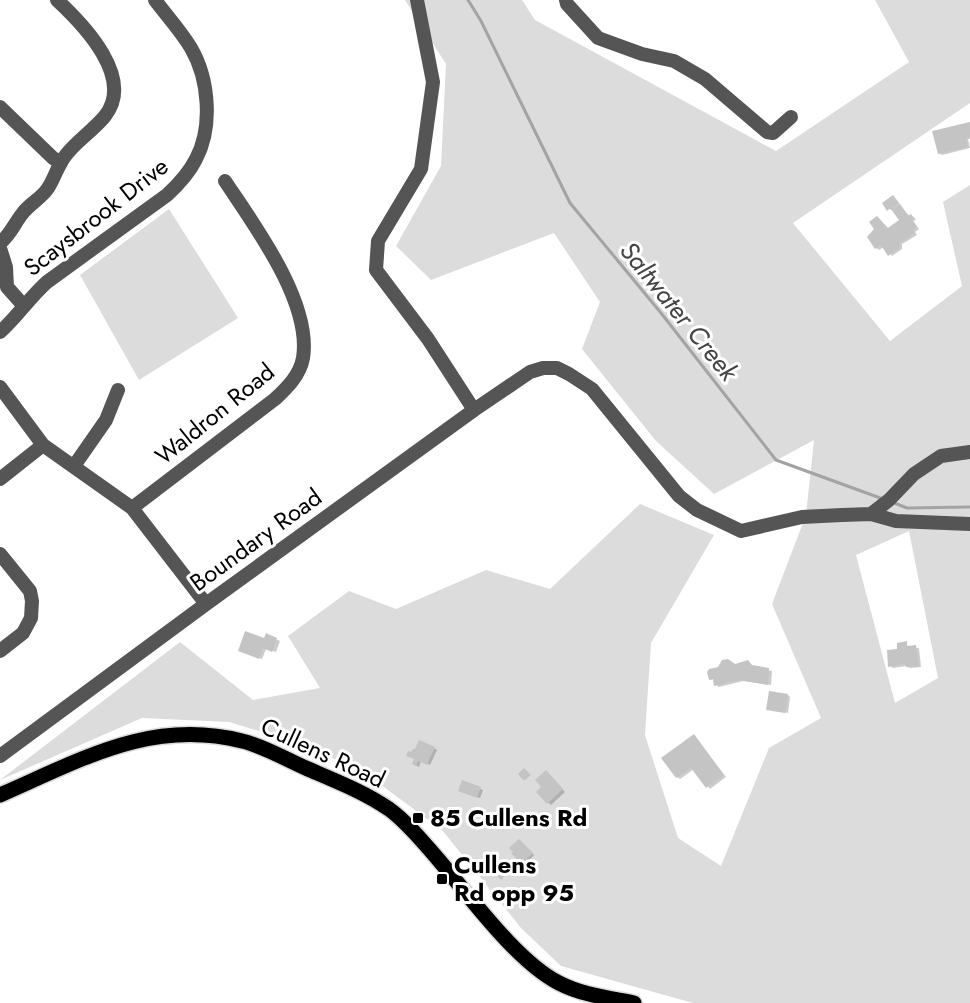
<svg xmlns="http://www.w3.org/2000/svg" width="970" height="1003" font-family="Jost,sans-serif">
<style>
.green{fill:#dcdcdc;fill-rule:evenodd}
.shadow{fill:#0003}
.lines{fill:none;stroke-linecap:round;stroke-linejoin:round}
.stream{stroke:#a3a3a3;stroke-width:3}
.building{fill:#c4c4c4}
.major-casing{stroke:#dbdbdb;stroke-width:18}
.minor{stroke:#555;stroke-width:14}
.major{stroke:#000;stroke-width:15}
.poi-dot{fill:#000;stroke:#fff;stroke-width:2}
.labels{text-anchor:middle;stroke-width:6;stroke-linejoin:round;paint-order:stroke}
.street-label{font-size:24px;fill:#000;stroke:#fff}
.poi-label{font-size:24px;font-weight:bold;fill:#000;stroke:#fff;text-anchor:start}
.water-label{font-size:26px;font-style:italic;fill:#444;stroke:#fff}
</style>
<rect width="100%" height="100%" fill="#fff"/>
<path class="green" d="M405 0H522L535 20 776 151 909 62 875 0H970V103L793 223 890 341 962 286 943 202 970 185V1003H693L561 966 521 928 442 830 373 779 311 747 229 722 142 718 0 780 180 642 253 700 320 688 288 636 349 591 396 609 486 570 550 589 640 504 714 535 651 643 645 735 678 838 721 866 769 748 821 718 772 604 806 515 814 440 714 494 656 441 582 349 600 302 554 233 431 280 396 246 441 166 446 64ZM909 531 938 678 895 703 856 555Z
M169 209 238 318 139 380 80 275Z"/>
<path class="shadow" d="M970 123V139H968L970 148 942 155 939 153Z
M894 197 910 217H914L916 220 913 221 919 229 915 232 917 235 902 244V249L892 256 884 247 879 250 876 248 869 237 889 230 901 221 893 210 888 209Z
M267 635 280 641 276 652 266 649 262 659 242 652 265 640Z
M906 643 909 648H919L921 667 910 668 906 666 893 668 890 666Z
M728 660 735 665 748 662 754 667 772 671 771 685 743 681 719 687 716 685 713 681 721 679 720 676 711 680 709 672 719 668 723 661Z
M788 695 790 697 788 713 768 709Z
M694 736 726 777 710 789 694 769 680 779 677 777Z
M434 748 437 750 430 765 421 761 419 767 413 764Z
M549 774 565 792 551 805 538 792Z
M480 789 483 790 480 798 462 792Z
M519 840 534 855 525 865 522 863Z"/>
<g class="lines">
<path class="stream" d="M468 0 481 21 570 203 661 313 776 460 883 499
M892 502 907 508 970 507"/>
</g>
<path class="building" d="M970 122V137L966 138 968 147 938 154 932 131Z
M893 195 899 203 892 207 893 209 900 204 908 216 911 214 914 218 912 219 917 227 913 230 915 233 899 243 900 247 888 256 881 245 875 249 867 237 874 229 869 222 877 216 888 228 899 220 890 208 887 211 882 203Z
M245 631 264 638 266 633 277 638 272 652 263 648 259 659 238 651Z
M907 641V646L916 645 919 666 906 667 905 664 888 667 887 650 897 649V653V643Z
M728 659 735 664 748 660 752 665 769 668 768 685 739 680 714 686 713 679 709 680 707 672 709 669 718 667 722 660Z
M769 691 788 694 785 713 766 710Z
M694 734 724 775 706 788 691 768 676 778 661 758Z
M419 740 435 747 427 765 418 761 416 766 412 764 414 759 406 756 408 751 411 752 413 749H415Z
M524 768 531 775 524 781 518 774Z
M546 770 563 789 547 804 536 792 541 787 535 780Z
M462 780 481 787 477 798 458 791Z
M519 839 533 853 521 864 511 853 513 852 509 848Z
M500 868 506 874 501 880 495 874Z"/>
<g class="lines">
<defs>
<path id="major" d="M0 795C81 760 151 718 242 741 264 746 287 760 308 769 336 781 364 792 389 809 407 822 422 841 437 858 469 895 516 961 559 983 582 995 609 998 634 1003"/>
</defs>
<use href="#major" class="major-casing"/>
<path class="minor" d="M417 0 433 82 421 169 378 241 376 270 428 339 474 410
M566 0 567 4 598 38 642 54 674 61 705 79 767 132 773 133 791 117
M0 107 53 158 61 163
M0 243C11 234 14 224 22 214 29 204 42 198 48 188 54 179 57 168 63 159 73 143 92 132 105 116 135 78 84 25 57 0
M0 248 6 267 7 287 24 306
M0 332C17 317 30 297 47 282L167 195C179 184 189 173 196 159 213 127 209 79 191 48 181 31 167 16 155 0
M0 387 43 445 132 508 206 604
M74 466 106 420 118 390
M0 479 43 445
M132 508 275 399C287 388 300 375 303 358 312 302 254 225 225 181
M871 514 889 500 914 474 941 456 970 452
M0 554 30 591 32 601 31 618 23 633 0 651
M0 756 206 604 474 410 530 372 543 368H557L569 374 592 389 679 496 697 510 741 531 802 517 842 515 871 514 896 521 970 524"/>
<use href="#major" class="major"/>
</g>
<g class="poi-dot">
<rect x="412" y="812" width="12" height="12" rx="3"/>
<rect x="436" y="873" width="12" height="12" rx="3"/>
</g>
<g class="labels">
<g class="street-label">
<text transform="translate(96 217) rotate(-38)" y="8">Scaysbrook Drive</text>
<text transform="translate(215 414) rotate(-39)" y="8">Waldron Road</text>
<text transform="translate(256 540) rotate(-36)" y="8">Boundary Road</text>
<text transform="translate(323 753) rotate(25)" y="8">Cullens Road</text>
</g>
<g class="poi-label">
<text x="430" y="826">85 Cullens Rd</text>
<text x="454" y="873">Cullens<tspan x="454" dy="28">Rd opp 95</tspan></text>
</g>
<g class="water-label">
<text transform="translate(679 311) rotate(51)" y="9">Saltwater Creek</text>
</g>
</g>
</svg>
